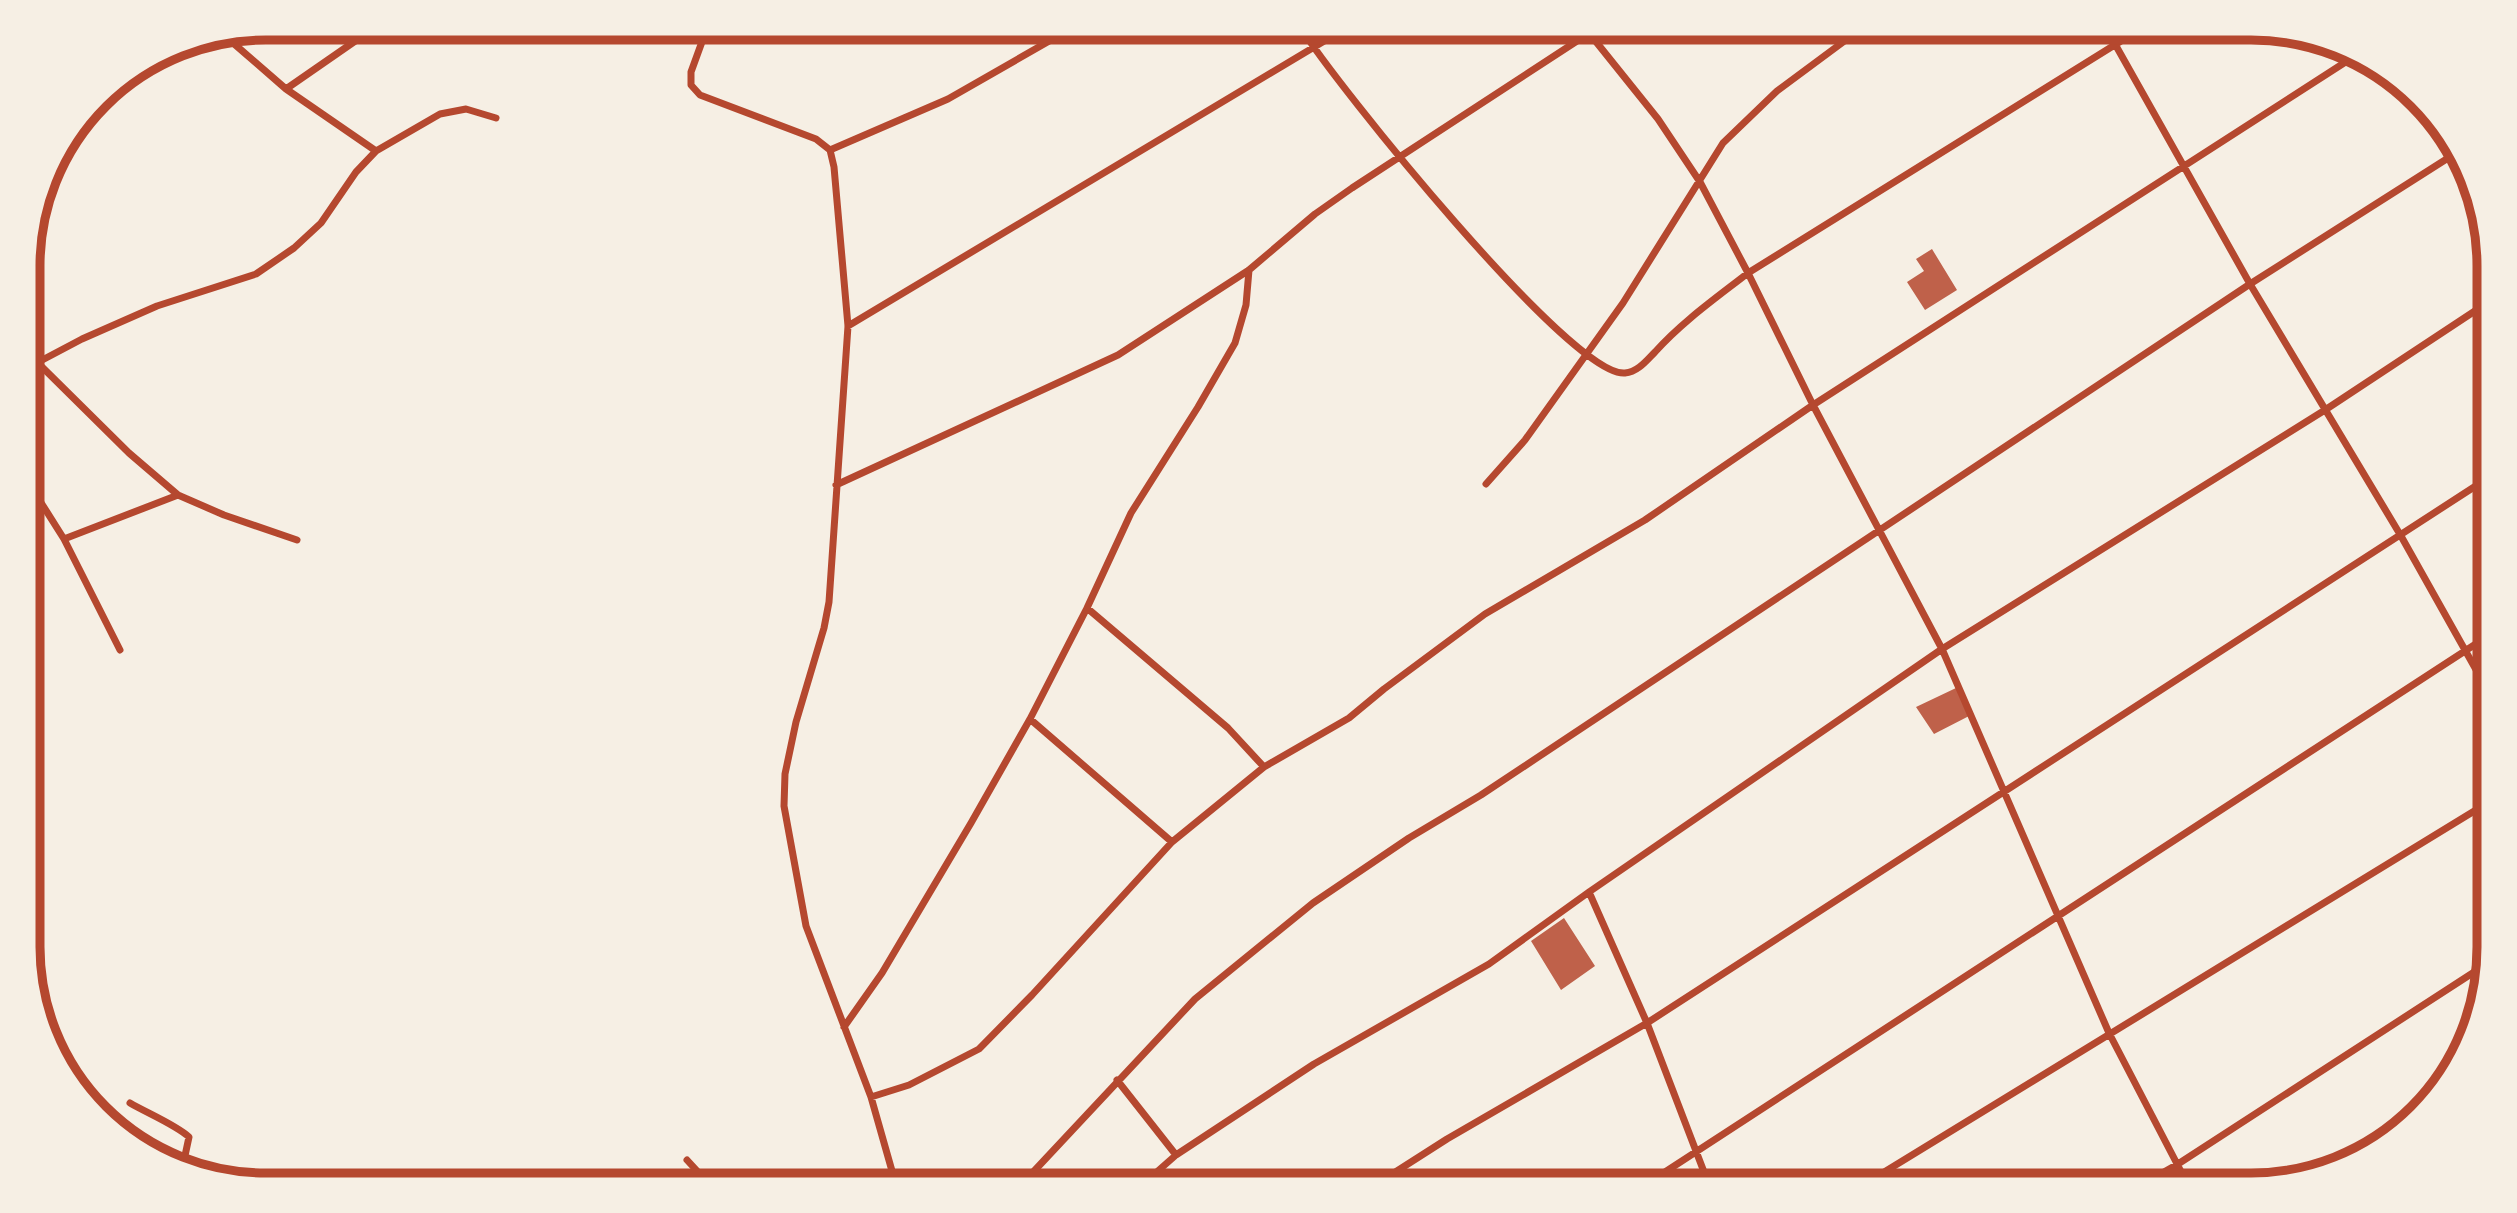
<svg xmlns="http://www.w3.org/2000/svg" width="2517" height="1213" font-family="Roboto,sans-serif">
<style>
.building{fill:#bf614a}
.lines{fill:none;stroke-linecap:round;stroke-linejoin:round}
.minor{stroke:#b5482f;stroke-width:7}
.rim{fill:none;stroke:#b5482f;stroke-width:9}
</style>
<rect width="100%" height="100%" fill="#f6efe4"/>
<path class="building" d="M1932 249 1957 290 1925 310 1907 282 1924 271 1916 259Z
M1956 688 1971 715 1934 734 1916 707Z
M1564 918 1595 966 1561 990 1531 941Z"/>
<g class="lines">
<path class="minor" d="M683 28 703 38
M707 28 691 72V85L700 95 816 139 830 150 834 167 848 326 829 602 824 628 796 722 785 774 784 806 806 926 871 1097 896 1185
M1301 28C1334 82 1572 378 1625 373 1638 372 1647 360 1655 352 1683 321 1716 298 1748 273L2142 28
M2106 28 2250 284 2401 536 2488 691
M1589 33 1658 119 1700 182 1748 273 1813 405 1942 649 2109 1033 2188 1185
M225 36 286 89 376 151
M286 89 374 28
M830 150 948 99 1072 28
M848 326 1346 28
M38 363 129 453 178 495 224 515 297 540
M29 367 82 339 157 306 256 274 294 248 321 223 356 172 376 151 440 114 466 109 496 118
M29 472 40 501 64 539 120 650
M1486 484 1525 440 1623 303 1723 143 1777 91 1862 28
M836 485 1118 355 1249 270 1315 214 1352 188 1597 28
M29 513 40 501
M64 539 178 495
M1087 608 1228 728 1264 767
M1030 719 1172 842
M1589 892 1647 1023 1709 1185
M844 1027 882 973 971 823 1030 719 1087 608 1131 513 1198 407 1235 343 1246 305 1249 270
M1117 1080 1176 1155
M871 1097 909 1085 979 1049 1032 995 1172 842 1264 767 1349 718 1384 689 1485 614 1645 520 1813 405 2358 54
M130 1103C147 1113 176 1125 189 1137L183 1165
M687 1160 710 1185
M1154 1174 1161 1185
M1021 1185 1195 999 1313 903 1409 838 1481 795 2250 284 2456 153
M1142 1185 1176 1155 1314 1064 1489 964 1589 892 1942 649 2325 410 2487 303
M1375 1185 1447 1139 1647 1023 2488 478
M1645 1185 2488 636
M1863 1185 2489 802
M2141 1185 2178 1164 2485 965"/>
</g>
<path d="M0 0H2517V1213H0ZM266 40H2251A226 226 0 0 1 2477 266V947A226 226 0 0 1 2251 1173H266A226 226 0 0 1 40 947V266A226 226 0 0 1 266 40Z" fill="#f6efe4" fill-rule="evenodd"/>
<path class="rim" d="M266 40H2251A226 226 0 0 1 2477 266V947A226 226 0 0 1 2251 1173H266A226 226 0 0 1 40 947V266A226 226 0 0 1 266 40Z"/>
</svg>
